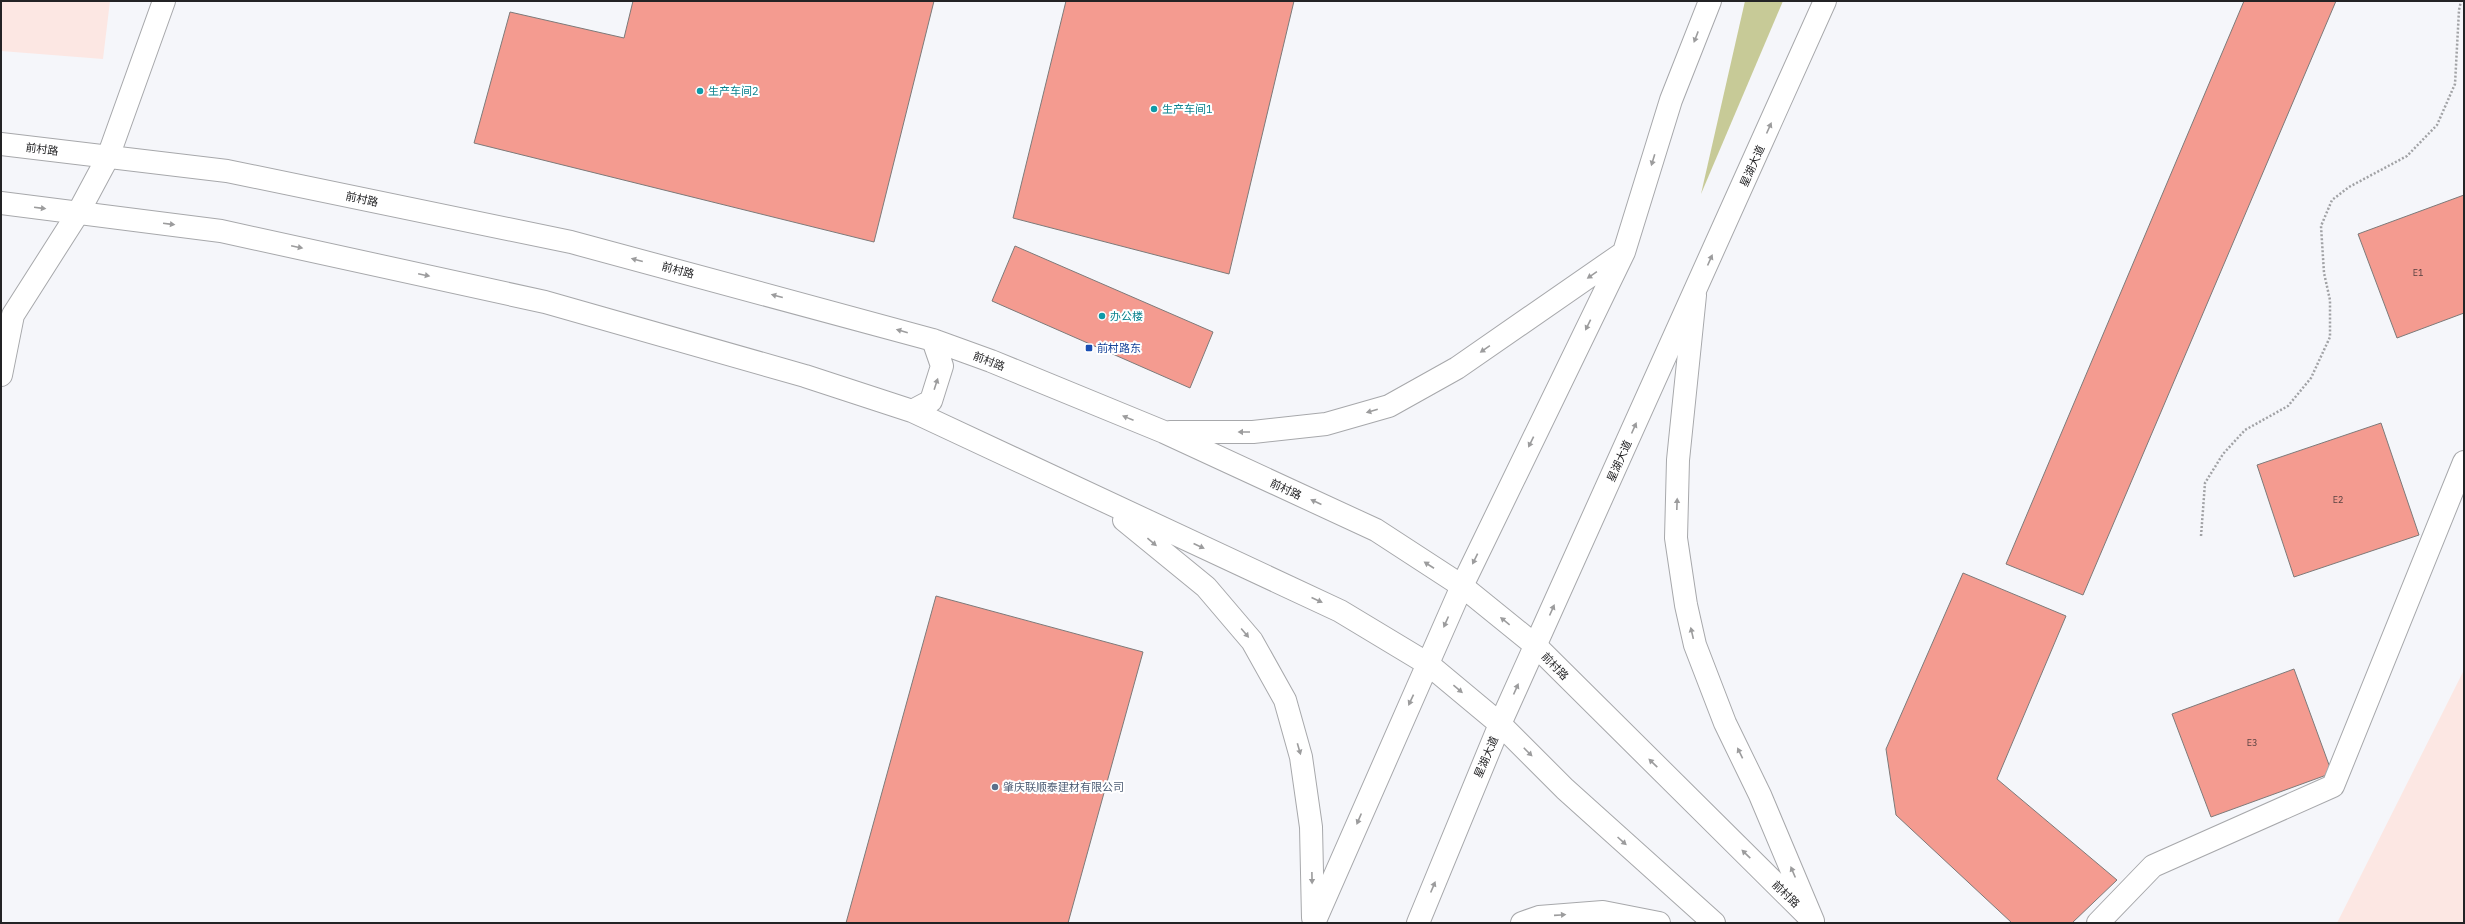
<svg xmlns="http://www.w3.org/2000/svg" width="2465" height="924" font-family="'IBM Plex Sans','Noto Sans SC',sans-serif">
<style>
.industrial{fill:#fce7e3}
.green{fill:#c7ca97}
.building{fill:#f49b90;stroke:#7d7a79}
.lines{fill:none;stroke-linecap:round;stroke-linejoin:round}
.minor-casing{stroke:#a7a8ab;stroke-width:24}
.major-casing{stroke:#a7a8ab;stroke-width:24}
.path{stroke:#a1a2a5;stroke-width:2.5;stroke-dasharray:2 2;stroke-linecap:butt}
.minor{stroke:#fff;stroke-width:22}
.major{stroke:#fff;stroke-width:22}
.oneway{fill:#9c9c9d}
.culture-dot{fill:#0f9aa8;stroke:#fff;stroke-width:1.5}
.transit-dot{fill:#1a4fb4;stroke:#fff;stroke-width:1.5}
.service-dot{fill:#5c6f8a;stroke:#fff;stroke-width:1.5}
.labels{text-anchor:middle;stroke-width:4;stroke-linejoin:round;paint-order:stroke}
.number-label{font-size:9px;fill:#574140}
.culture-label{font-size:11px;fill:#0d838f;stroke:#fff;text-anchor:start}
.street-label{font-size:11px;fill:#232325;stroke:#fff}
.transit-label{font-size:11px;fill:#164399;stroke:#fff;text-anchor:start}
.service-label{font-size:11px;fill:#4e5e75;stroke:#fff;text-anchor:start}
</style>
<rect width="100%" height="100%" fill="#f5f6fa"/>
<path class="industrial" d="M1 1H110L103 59 1 51Z
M2464 670V923H2337Z"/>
<path class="green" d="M1745 1H1783L1701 194Z"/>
<path class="building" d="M633 1H934L874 242 474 143 510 12 624 38Z
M1066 1H1294L1229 274 1013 218Z
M2244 1H2336L2083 595 2006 564Z
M2464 195V313L2397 338 2358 234Z
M1015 246 1213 332 1190 388 992 301Z
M2381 423 2419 535 2294 577 2257 465Z
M1963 573 2066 616 1997 779 2117 880 2072 923H2012L1896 815 1886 749Z
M936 596 1143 652 1068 923H846Z
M2294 669 2332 773 2211 817 2172 714Z"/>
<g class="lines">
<defs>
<path id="minor" d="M1695 295 1678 460 1676 538 1686 605 1695 645 1725 723 1760 795 1813 921
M1 375 13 315 78 213 108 157 164 1
M1536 646 1806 914
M1500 724 1565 789 1714 923
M1522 923 1539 917 1603 912 1659 923
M2098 923 2153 866 2333 786 2464 462"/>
<path id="major" d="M1 144 227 171 571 242 933 340 991 361 1164 432 1376 530 1462 586 1536 646
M1 203 221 231 545 302 805 376 912 411 1340 611 1428 664 1500 724
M912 411 931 401 942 366 933 340
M1170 432H1253L1326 424 1389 406 1457 368 1623 253
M1124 520 1206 587 1252 641 1285 700 1301 757 1311 827 1313 918
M1314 923 1462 586 1624 252 1671 100 1710 1
M1418 923 1500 724 1825 1"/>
</defs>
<use href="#minor" class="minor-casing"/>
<use href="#major" class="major-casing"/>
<path class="path" d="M2201 536 2205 483 2223 454 2245 430 2288 406 2311 378 2330 337V300L2324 273 2321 226 2332 200 2349 187 2407 156 2437 125 2455 84 2459 10 2461 1"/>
<use href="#minor" class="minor"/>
<use href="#major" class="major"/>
</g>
<defs><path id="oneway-solid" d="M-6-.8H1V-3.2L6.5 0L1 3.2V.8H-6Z"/></defs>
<g class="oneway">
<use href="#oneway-solid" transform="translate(1696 37) rotate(111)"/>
<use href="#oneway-solid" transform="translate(1769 128) rotate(-66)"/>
<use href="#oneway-solid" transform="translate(1653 160) rotate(107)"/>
<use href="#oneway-solid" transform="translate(40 208) rotate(7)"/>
<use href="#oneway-solid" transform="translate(169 224) rotate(7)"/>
<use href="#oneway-solid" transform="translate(297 247) rotate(12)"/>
<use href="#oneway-solid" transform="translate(637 260) rotate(-165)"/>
<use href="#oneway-solid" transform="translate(1710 260) rotate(-66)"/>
<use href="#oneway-solid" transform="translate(424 275) rotate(12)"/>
<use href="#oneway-solid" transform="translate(1592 275) rotate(145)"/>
<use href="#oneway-solid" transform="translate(777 296) rotate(-165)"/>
<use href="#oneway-solid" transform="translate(1588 325) rotate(116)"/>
<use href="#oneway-solid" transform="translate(902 331) rotate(-164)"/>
<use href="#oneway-solid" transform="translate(1485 349) rotate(145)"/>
<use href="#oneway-solid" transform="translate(936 384) rotate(-72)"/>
<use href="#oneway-solid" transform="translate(1372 411) rotate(164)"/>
<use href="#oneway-solid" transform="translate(1128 418) rotate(-158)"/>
<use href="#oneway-solid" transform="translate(1634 428) rotate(-66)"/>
<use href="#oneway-solid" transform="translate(1244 432) rotate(180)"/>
<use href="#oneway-solid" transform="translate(1531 442) rotate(116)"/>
<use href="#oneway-solid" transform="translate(1316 502) rotate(-155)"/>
<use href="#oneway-solid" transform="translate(1677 504) rotate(-88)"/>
<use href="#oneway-solid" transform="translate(1152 542) rotate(40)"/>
<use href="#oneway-solid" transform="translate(1199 546) rotate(25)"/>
<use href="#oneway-solid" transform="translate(1475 559) rotate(116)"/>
<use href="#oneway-solid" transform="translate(1429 565) rotate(-147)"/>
<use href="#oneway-solid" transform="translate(1317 600) rotate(24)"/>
<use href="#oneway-solid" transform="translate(1552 610) rotate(-66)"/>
<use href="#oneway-solid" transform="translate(1505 621) rotate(-141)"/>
<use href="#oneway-solid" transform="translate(1446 622) rotate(114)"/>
<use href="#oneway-solid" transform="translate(1245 633) rotate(50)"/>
<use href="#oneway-solid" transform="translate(1692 633) rotate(-103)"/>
<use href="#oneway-solid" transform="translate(1458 689) rotate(40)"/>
<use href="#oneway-solid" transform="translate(1516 689) rotate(-66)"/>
<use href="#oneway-solid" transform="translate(1411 700) rotate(115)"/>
<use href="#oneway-solid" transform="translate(1299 749) rotate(74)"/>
<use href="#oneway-solid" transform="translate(1528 752) rotate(45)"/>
<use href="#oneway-solid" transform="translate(1740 753) rotate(-116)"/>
<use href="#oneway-solid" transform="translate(1653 763) rotate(-136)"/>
<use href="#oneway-solid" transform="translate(1359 819) rotate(113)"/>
<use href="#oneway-solid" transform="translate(1622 841) rotate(42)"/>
<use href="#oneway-solid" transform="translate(1746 854) rotate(-136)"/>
<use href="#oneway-solid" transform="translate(1793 872) rotate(-113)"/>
<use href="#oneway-solid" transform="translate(1312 878) rotate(89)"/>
<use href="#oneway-solid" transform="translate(1433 887) rotate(-67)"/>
<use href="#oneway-solid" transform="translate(1560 915) rotate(-4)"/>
</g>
<g class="culture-dot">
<circle cx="700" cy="91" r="4"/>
<circle cx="1154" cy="109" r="4"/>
<circle cx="1102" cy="316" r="4"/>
</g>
<rect class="transit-dot" x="1085" y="344" width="8" height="8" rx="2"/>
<circle class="service-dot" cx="995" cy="787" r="4"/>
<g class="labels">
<g class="number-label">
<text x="2418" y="276">E1</text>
<text x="2338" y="503">E2</text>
<text x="2252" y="746">E3</text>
</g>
<g class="culture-label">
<text x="708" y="95">生产车间2</text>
<text x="1162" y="113">生产车间1</text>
<text x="1110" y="320">办公楼</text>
</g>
<g class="street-label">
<text transform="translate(42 149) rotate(7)" y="4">前村路</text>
<text transform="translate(1752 166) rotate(-66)" y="4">星湖大道</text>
<text transform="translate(362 199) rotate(12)" y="4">前村路</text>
<text transform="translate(678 270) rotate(15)" y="4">前村路</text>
<text transform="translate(989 361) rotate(21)" y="4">前村路</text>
<text transform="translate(1619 461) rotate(-66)" y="4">星湖大道</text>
<text transform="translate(1286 489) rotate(25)" y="4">前村路</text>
<text transform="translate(1555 666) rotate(46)" y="4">前村路</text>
<text transform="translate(1486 757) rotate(-67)" y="4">星湖大道</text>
<text transform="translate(1786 894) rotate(44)" y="4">前村路</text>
</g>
<g class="transit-label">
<text x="1097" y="352">前村路东</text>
</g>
<g class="service-label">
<text x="1003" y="791">肇庆联顺泰建材有限公司</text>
</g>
</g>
<rect width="2465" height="924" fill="none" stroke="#232325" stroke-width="4"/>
</svg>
